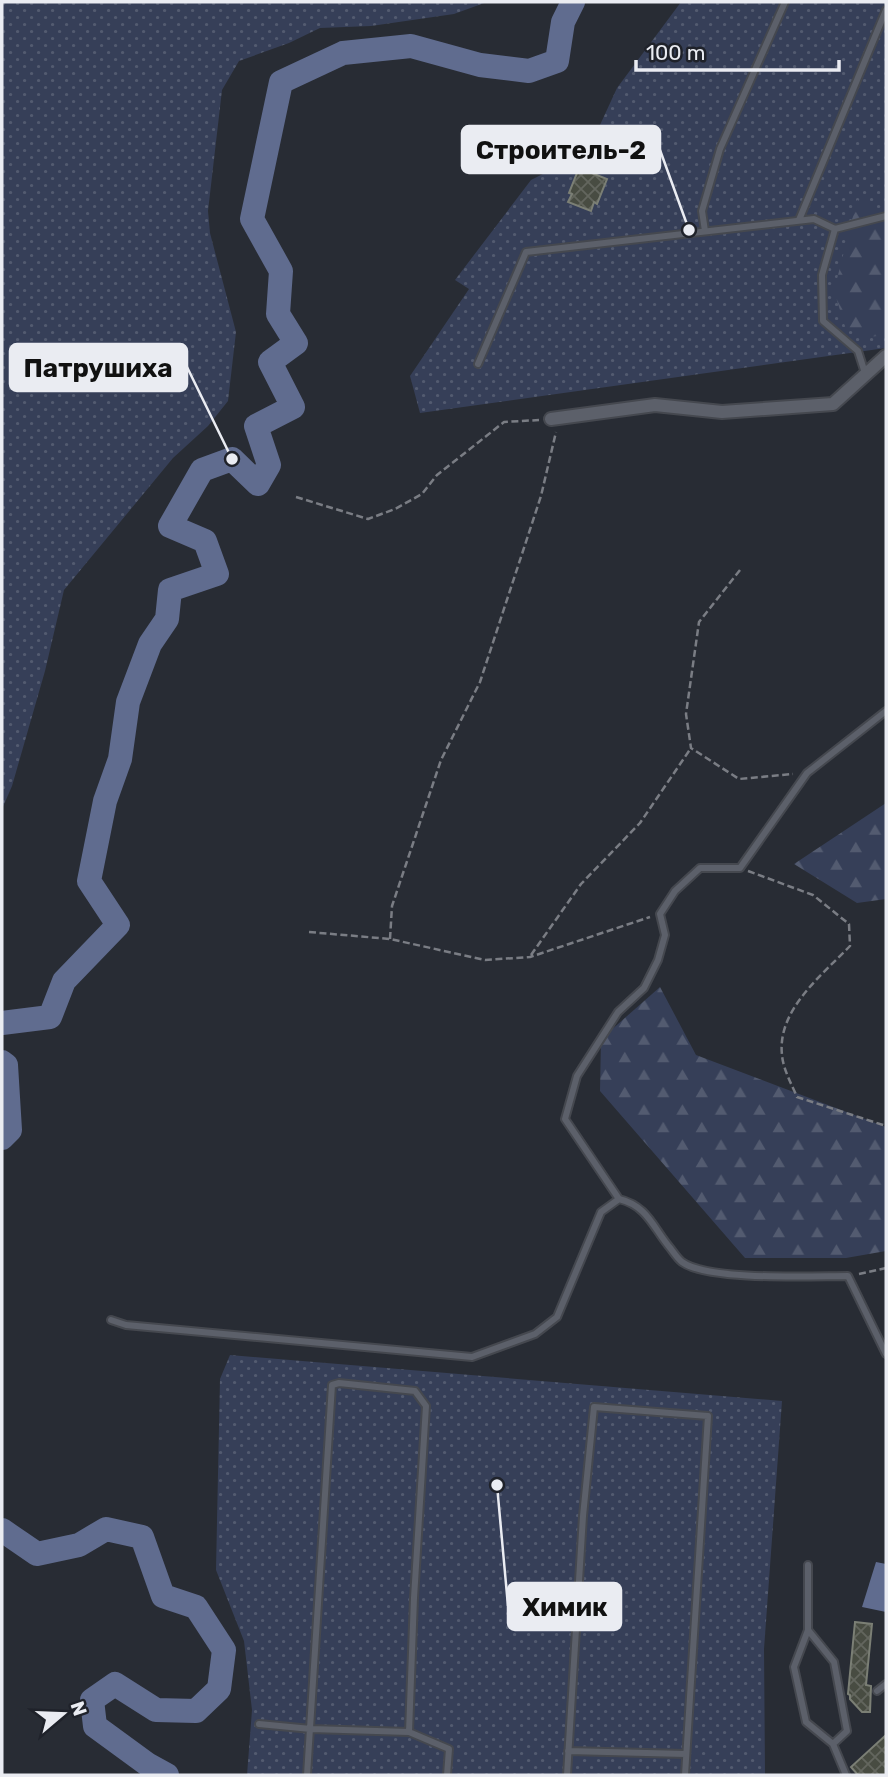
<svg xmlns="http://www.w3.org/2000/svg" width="888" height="1777" font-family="Rubik,sans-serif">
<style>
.grass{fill:url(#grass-dots)}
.forest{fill:url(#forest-firs)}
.water{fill:#606c8f}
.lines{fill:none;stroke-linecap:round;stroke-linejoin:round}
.river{stroke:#606c8f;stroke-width:24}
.building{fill:url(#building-cross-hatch);stroke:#7b7f75;stroke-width:2}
.lane-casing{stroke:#45484f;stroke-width:10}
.street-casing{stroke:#45484f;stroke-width:16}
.path{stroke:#7a7d84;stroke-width:2.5;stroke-dasharray:7 3.5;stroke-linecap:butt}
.lane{stroke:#5c606a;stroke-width:6}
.street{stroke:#5c606a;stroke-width:12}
.leader{fill:none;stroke:#eaecf2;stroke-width:2.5}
.callout-dot{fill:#eaecf2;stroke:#1f222a;stroke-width:2.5}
.callout{fill:#eaecf2;stroke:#eaecf2;stroke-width:2.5}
.callout-label{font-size:26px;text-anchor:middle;font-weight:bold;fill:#111}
</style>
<defs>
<pattern id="grass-dots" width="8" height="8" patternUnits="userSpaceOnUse" patternTransform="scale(1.75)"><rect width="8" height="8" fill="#363f58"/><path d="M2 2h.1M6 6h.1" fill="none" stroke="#535b70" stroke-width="1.8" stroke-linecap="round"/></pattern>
<pattern id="forest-firs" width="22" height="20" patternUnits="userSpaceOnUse" patternTransform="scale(1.75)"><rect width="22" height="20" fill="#363f58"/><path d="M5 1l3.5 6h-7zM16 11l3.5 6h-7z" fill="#535b70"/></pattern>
<pattern id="building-cross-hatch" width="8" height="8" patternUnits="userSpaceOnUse" patternTransform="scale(1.75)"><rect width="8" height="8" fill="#484c42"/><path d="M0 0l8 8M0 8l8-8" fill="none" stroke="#63665e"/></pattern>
</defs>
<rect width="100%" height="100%" fill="#282c34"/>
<path class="grass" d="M2 2H487L454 14 371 26 320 28 289 43 239 61 222 90 208 211 210 233 236 332 228 401 208 426 173 458 64 590 45 671 12 786 2 809Z
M681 2H886V348L420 413 410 376 469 289 455 280 531 180 588 151 617 88Z
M230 1355 782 1401 764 1649 765 1775H247L252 1710 244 1641 216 1570 220 1379Z"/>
<path class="forest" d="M857 200 886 214V335L869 337 845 326 834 291Z
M886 803V899L857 903 794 864Z
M660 987 696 1055 886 1127V1251L846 1258H745L600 1091 601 1039Z"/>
<path class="water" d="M876 1562 886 1564V1612L862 1607Z"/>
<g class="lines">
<path class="river" d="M2 1023 50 1017 64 981 118 925 89 881 105 801 120 759 128 702 150 644 167 619 170 590 217 574 205 541 170 526 202 470 232 459 258 484 269 465 256 426 293 407 270 362 296 343 278 314 281 271 252 219 281 82 343 53 411 46 480 65 529 71 557 61 563 22 573 2
M2 1062 6 1065 10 1130 2 1138
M2 1530 37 1554 79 1545 106 1529 142 1537 163 1596 196 1607 224 1650 219 1689 196 1711 156 1710 115 1684 92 1700 95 1726 147 1764 167 1775"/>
</g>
<path class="building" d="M579 168 607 179 597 204 594 202 591 211 568 202 572 194 569 193Z
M855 1622 872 1624 866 1685 871 1686 870 1712H862L850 1699V1695L848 1694Z
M886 1735V1775H858L851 1767Z"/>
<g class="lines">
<defs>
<path id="lane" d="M799 220 886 10
M835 229 886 216
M705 231 702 211 720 149 785 2
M478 364 526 252 814 219 835 229 822 275 823 321 858 351 865 373
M619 1199 565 1119 577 1076 618 1012 644 988 658 960 665 935 660 914 675 891 700 868H740L807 773 886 711
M111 1320 126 1325 472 1357 535 1334 557 1317 601 1212 619 1199C648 1206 653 1228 671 1249 674 1253 678 1259 682 1262 708 1281 813 1276 848 1276L886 1354
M808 1565V1630L794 1667 806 1722 833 1744 846 1775
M808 1630 834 1662 847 1731 833 1744
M877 1691 886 1684
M259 1724 311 1729 409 1732 449 1749 447 1775
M568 1751 686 1754
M307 1775 332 1385 339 1383 415 1391 426 1406 414 1598 409 1732
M567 1775 583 1516 594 1407 708 1416 685 1775"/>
<path id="street" d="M551 419 655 405 722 412 833 404 886 356"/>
</defs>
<use href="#lane" class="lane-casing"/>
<use href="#street" class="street-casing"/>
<path class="path" d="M296 497 368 519 395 509 422 494 437 475 504 422 539 420
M740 570 699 622 686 714 691 748 739 779 793 774
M748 871 813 895 849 924 850 946C821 976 777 1010 782 1055 783 1069 792 1085 797 1097L886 1126
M309 932 390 939 485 960 530 957 650 917
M390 939 392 906 441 760 480 682 541 496 556 432
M531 955 581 884 640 823 691 748
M859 1274 886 1268"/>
<use href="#lane" class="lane"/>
<use href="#street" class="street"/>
</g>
<path class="leader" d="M689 230L660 150M232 459L187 367M497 1485L508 1606"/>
<g class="callout-dot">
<circle cx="689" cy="230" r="7"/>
<circle cx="232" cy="459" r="7"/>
<circle cx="497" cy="1485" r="7"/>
</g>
<g class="callout">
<rect x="462" y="126" width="198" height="47" rx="7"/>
<rect x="10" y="344" width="177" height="47" rx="7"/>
<rect x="508" y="1583" width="113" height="47" rx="7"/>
</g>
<g class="callout-label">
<text x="561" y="159">Строитель-2</text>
<text x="98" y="377">Патрушиха</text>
<text x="565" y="1616">Химик</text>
</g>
<rect width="888" height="1777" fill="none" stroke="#eaecf2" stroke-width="7"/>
<g transform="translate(63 1714) rotate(71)" stroke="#1f222a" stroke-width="5" paint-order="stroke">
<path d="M0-5L12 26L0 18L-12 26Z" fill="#eaecf2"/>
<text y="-10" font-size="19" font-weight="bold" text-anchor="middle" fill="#eaecf2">N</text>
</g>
<path d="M636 60v10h203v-10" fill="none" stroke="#eaecf2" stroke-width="3.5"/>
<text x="646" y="60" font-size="21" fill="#eaecf2" stroke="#1f222a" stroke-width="5" paint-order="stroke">100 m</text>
</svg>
